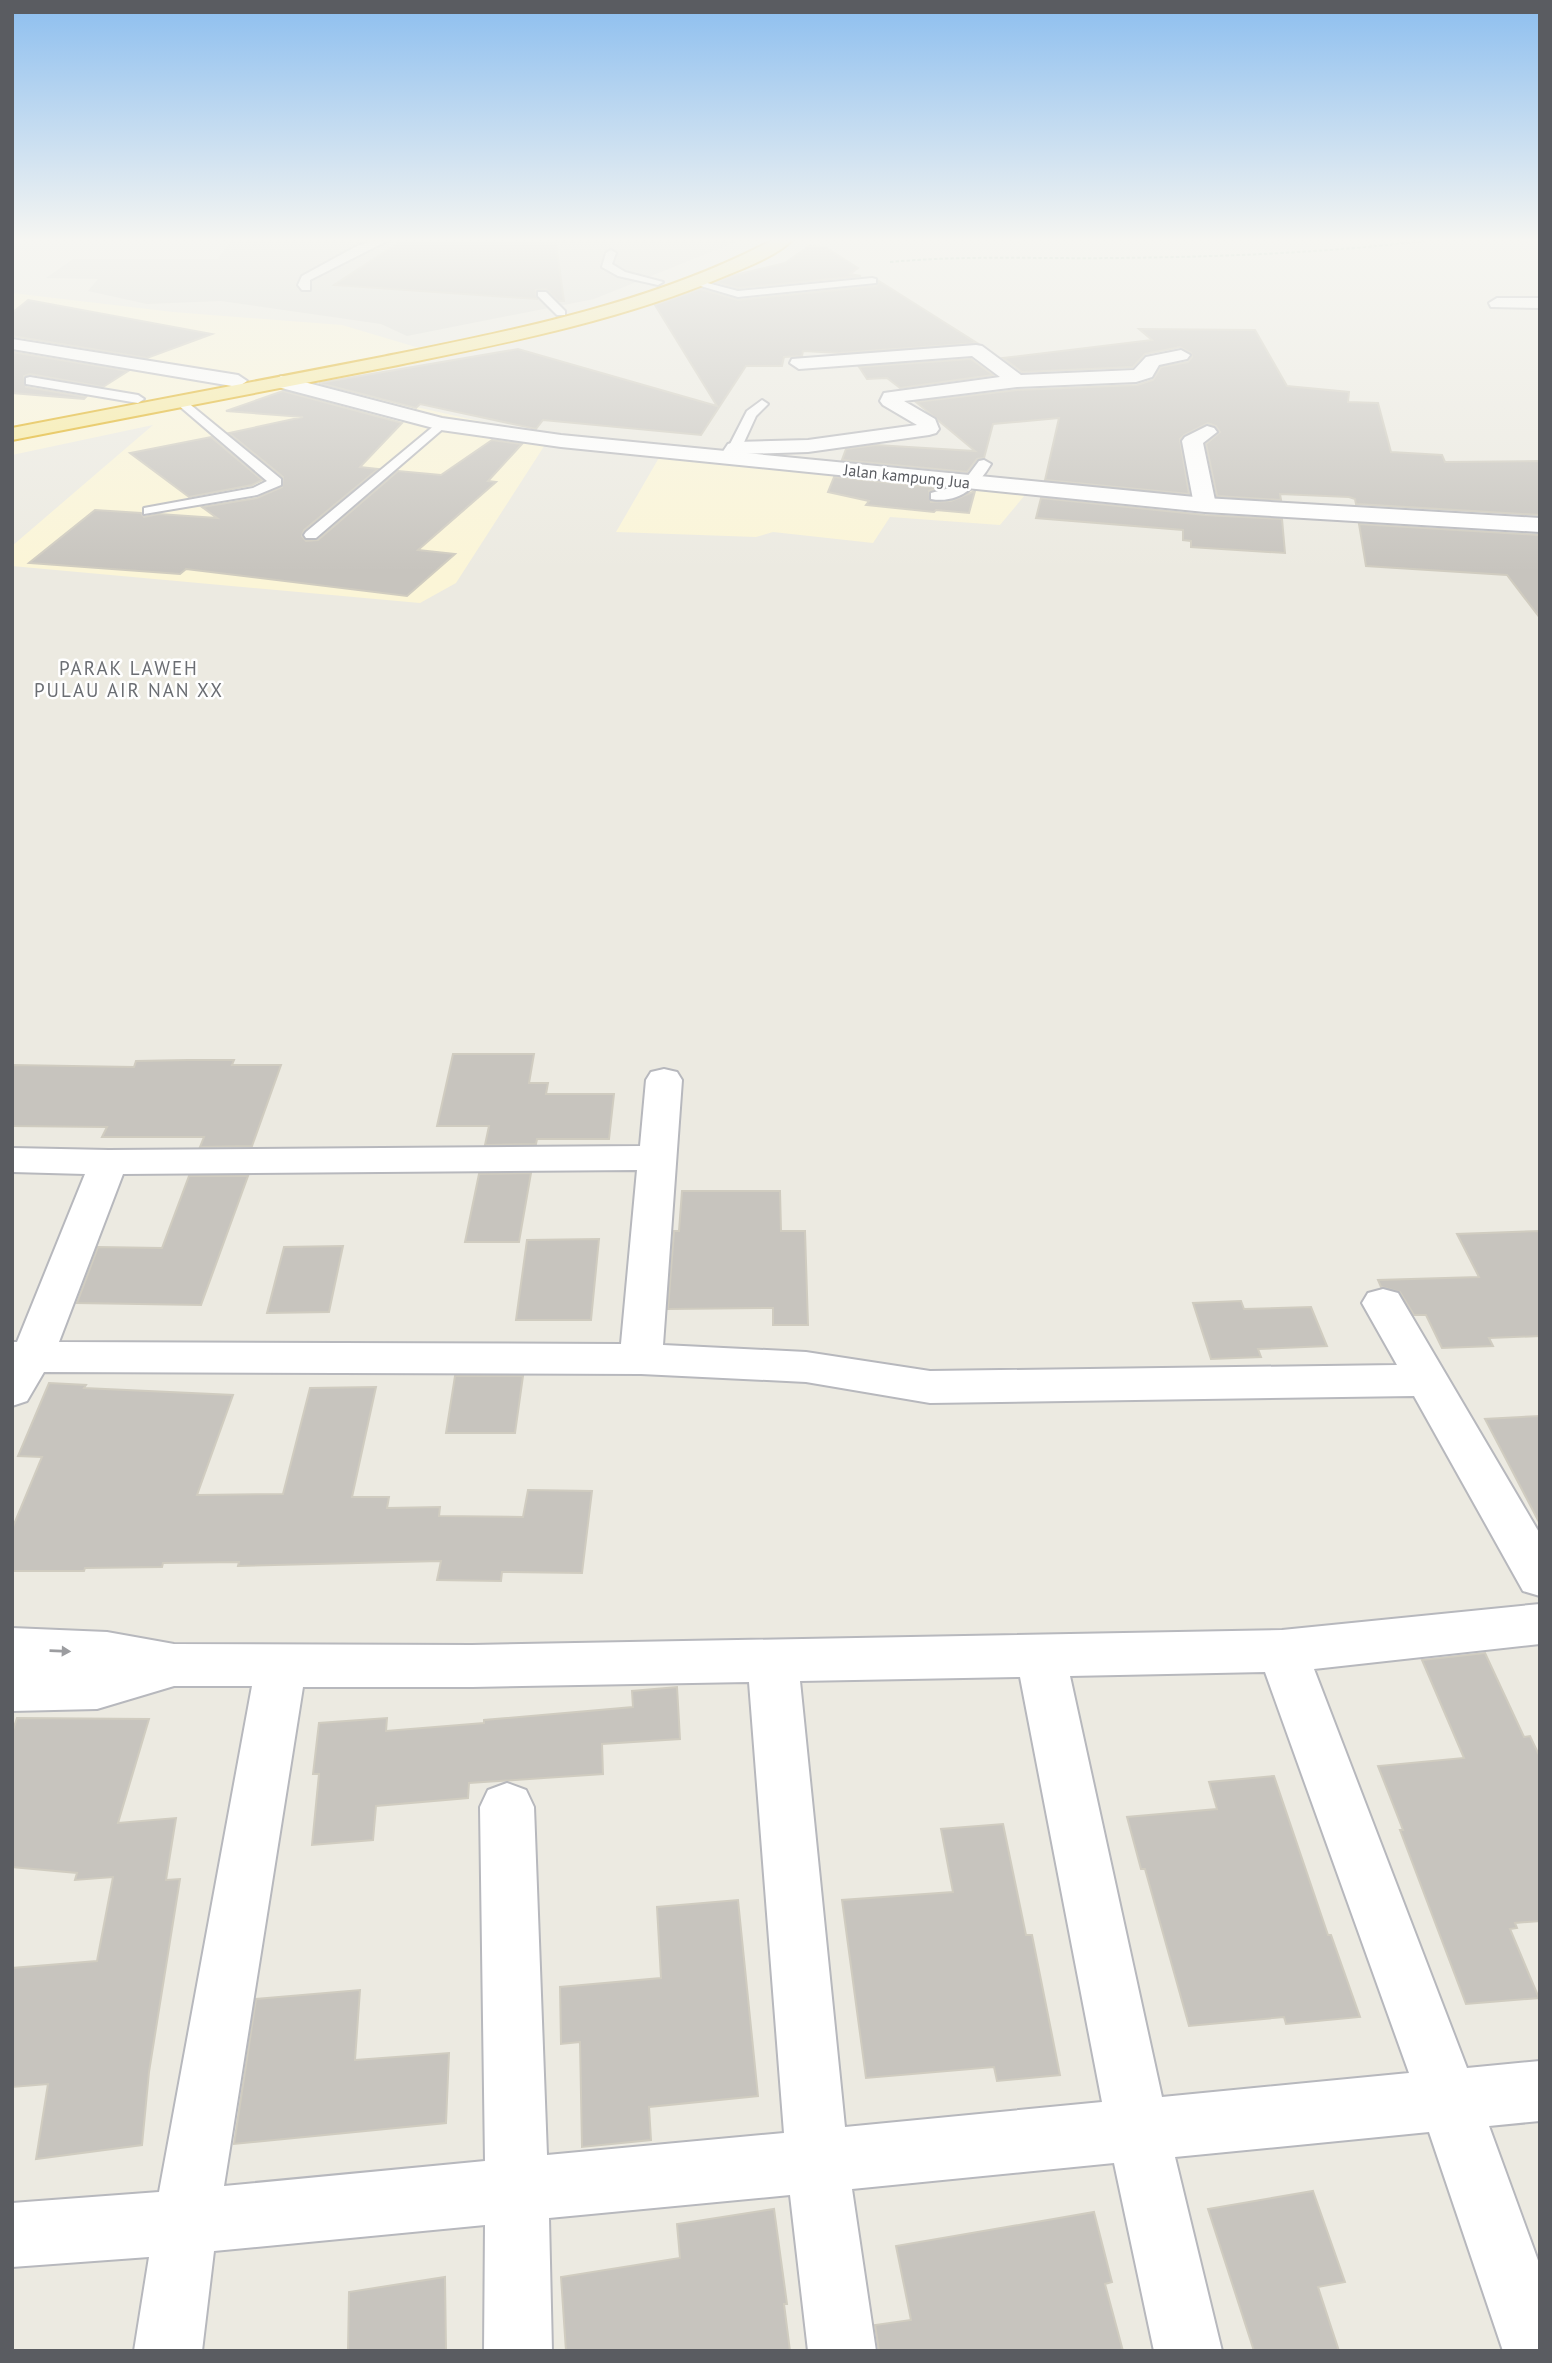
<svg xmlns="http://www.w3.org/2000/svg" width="1552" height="2363" font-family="'PT Sans',sans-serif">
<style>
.commercial{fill:#fbf5d7}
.industrial{fill:#dddcd6}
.building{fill:#c7c4be;stroke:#d0ccc0;stroke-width:2}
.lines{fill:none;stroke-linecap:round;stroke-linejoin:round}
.service-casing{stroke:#b7b8bd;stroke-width:4}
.minor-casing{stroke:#b7b8bd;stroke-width:4}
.tertiary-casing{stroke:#b7b8bd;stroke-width:4}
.trunk-casing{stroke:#e0ad0d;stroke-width:4}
.path{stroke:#99c2a8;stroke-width:2;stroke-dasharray:3.5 2;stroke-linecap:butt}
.service{fill:#fff;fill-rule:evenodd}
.minor{fill:#fff;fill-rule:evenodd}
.tertiary{fill:#fff;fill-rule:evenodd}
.trunk{fill:#f8ea9b;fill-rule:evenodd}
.oneway{fill:#9c9da0}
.labels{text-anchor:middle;stroke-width:5;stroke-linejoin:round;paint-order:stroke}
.far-street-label{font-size:16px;fill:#5a5c61;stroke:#fff}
.far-quarter-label{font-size:19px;letter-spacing:2px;fill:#6b6e73;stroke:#fff}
</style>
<rect width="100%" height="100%" fill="#eceae1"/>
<path class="commercial" d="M12 293 173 312 342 325 436 353 309 383 550 437 456 583 420 603 12 566V546L153 425 12 455V346L18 337 12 335Z
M660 456 1025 495 1000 525 890 517 873 543 773 532 756 537 616 532Z"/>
<path class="industrial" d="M230 241H738L594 299 407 336 381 324 221 301 147 304 88 291 98 279 46 278 73 259H218Z"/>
<path class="building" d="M401 241 556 243 564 301H558L546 289 536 290 537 299 334 285Z
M809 246 825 247 858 268 850 274 861 276 738 288 716 282 735 275 785 263Z
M879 281 977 343 840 353 803 351 802 356 784 357 782 366H746L701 435 543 420 536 429 420 404 416 408 319 383 518 349 717 406 655 305 700 289 738 300 876 286Z
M28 300 212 334 147 358 12 336V313Z
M1139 329 1255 330 1287 386 1349 392 1348 402 1378 403 1391 452 1442 455 1445 462 1540 461V515L1356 504 1355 499 1349 497 1280 494 1281 500 1217 496 1206 444 1220 432 1216 426 1208 423 1184 435 1180 439 1189 494 1045 480 1059 418 993 424 984 458 977 459 967 472 842 460 846 449 876 445 975 451 916 402 1017 390 1137 385 1153 380 1161 367 1188 362 1192 357 1191 353 1180 347 1145 354 1133 367 1022 372 1003 358 1152 340Z
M12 352 128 371 103 387 30 374 24 376 26 387 86 397 84 399 12 393Z
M971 359 993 375 900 388 887 378 867 379 859 367Z
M283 391 402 423 360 467 378 469 304 530 302 536 306 541 318 540 398 471 441 475 492 440 522 444 488 481 496 482 418 550 455 554 407 596 186 569 180 574 29 563 95 510 141 513 144 517 159 514 217 518 202 507 257 498 282 487 283 477 229 433 303 417 226 411Z
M211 437 262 480 252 485 189 497 130 453Z
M834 477 940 488 929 491 931 502 951 501 975 491 969 513 936 510 934 512 866 505 869 501 828 492Z
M1041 498 1205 515 1282 519 1285 553 1191 547V541L1183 540V530L1036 518Z
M1359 524 1540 535V618L1507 575 1366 566Z
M453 1054H534L529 1083H548L546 1094H614L609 1139H537L536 1144 485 1145 489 1126H437Z
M188 1060H234L232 1065H281L252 1146 200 1147 204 1137H102L107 1127 12 1126V1065L134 1067 136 1061Z
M531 1173 519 1242H465L479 1174Z
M189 1176H248L201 1305 77 1303 98 1247 162 1248Z
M682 1191H780L781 1231H805L808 1325H773V1308L668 1309 674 1231H679Z
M1540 1231V1336L1489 1338 1493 1346 1442 1348 1426 1315H1414L1400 1292 1381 1287 1378 1280 1479 1277 1457 1234Z
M599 1239 591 1320H516L527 1240Z
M343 1246 329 1312 267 1313 284 1247Z
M1241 1301 1244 1309 1311 1307 1327 1346 1258 1349 1261 1357 1211 1359 1193 1303Z
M455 1376H523L515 1433H446Z
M49 1383 86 1385 84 1388 233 1395 197 1495 283 1494 310 1388 376 1387 352 1497H389L387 1508 440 1507 439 1516 523 1517 528 1490 592 1491 582 1573 502 1572 501 1581 437 1580 441 1561 238 1566 239 1562 163 1563 162 1567 85 1568 84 1571H12V1529L42 1457 18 1456Z
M1540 1416V1524L1485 1419Z
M1485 1653 1524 1737 1530 1736 1540 1757V1921L1515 1923 1517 1928 1510 1929 1539 1998 1466 2004 1400 1830H1403L1378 1766 1464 1758 1422 1660Z
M677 1687 680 1739 602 1744 603 1774 469 1783 468 1798 376 1806 373 1840 312 1845 319 1774H313L319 1723 387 1718 386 1731 484 1723V1720L633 1707 632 1691Z
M17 1718 149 1719 118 1823 176 1818 166 1880 180 1879 149 2072 142 2145 36 2159 48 2084 12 2087V1968L97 1961 113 1877 75 1880 77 1873 12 1867V1733Z
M1274 1776 1328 1935H1331L1360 2017 1286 2024 1284 2017 1189 2026 1145 1869H1141L1127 1817 1217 1809 1209 1782Z
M1003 1824 1026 1935H1032L1060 2075 997 2081 994 2067 866 2078 842 1900 953 1892 941 1829Z
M738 1900 758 2096 649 2107 651 2140 582 2147 580 2042 561 2044 560 1987 661 1978 657 1907Z
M360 1990 355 2060 449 2053 446 2123 234 2144 256 1999Z
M1313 2191 1345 2282 1318 2287 1339 2351H1254L1208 2209Z
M774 2209 787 2304H784L790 2351H566L561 2277 680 2258 677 2224Z
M1094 2212 1112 2282 1105 2284 1123 2351H879L875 2325 911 2320 896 2246Z
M445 2277 446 2351H348L349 2292Z"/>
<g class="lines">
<defs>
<path id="service" d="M372 241H387L310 280V290H302L298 285 302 276 357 246Z
M611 250 616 253 612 264 625 272 663 282 658 285 618 276 602 267 606 253Z
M872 278 876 279V283L738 297 687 282 692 279 738 291Z
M538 292H546L565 311V315H557L538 296Z
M30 377 138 395 144 399 138 403 26 384V378Z
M181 397 281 479V485L257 495 144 514V508L253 488 267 481 177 404V398Z
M762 400 768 404 756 416 740 451 735 452 730 451 728 448 747 411Z
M441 420 447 424 445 427 316 538H306L304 535 306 532Z
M984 460 991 464C978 486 959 504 931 499V493L961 485 979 461Z"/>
<path id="minor" d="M1497 298H1540V308L1491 307 1489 303Z
M12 339 238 375 247 381 238 387 12 349Z
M976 345 982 346 1021 375 1134 370 1146 357 1181 350 1190 355 1187 359 1159 365 1152 377 1136 382 1017 387 904 401 935 419 939 429 936 433 929 435 808 452 742 454 737 460H723L720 456 728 444 735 442 808 440 917 425 883 405 880 401 884 393 1000 377 972 356 799 369 790 363 792 359Z
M1207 426 1214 428 1217 432 1203 443 1216 505 1213 510H1197L1194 505 1182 441 1185 437Z
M664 1069 677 1072 682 1080 663 1345 806 1352 930 1371 1397 1365 1362 1303 1368 1293 1383 1289 1398 1293 1540 1534V1596L1523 1591 1414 1396 930 1403 806 1382 641 1374 44 1372 27 1401 12 1406V1342H17L85 1174 12 1172V1148L109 1150 640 1146 646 1080 651 1072ZM637 1170 621 1344 59 1342 123 1174Z
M1540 1604V1644L1314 1669 1467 2068 1540 2061V2121L1489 2126 1540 2266V2351H1503L1429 2132 1175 2157 1222 2351H1154L1114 2163 852 2189 876 2351H808L790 2195 549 2218 552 2351H484L485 2225 214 2251 202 2351H134L149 2257 12 2267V2203L159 2192 252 1686H174L97 1709 12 1711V1628L107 1632 174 1644 472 1645 1282 1630ZM1265 1672 1409 2073 1162 2097 1070 1676ZM1020 1677 1102 2102 845 2127 800 1681ZM749 1682 784 2133 547 2155 534 1807 526 1790 507 1783 488 1790 480 1807 485 2161 224 2186 303 1687H472Z"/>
<path id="tertiary" d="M281 376 442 418 561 435 1205 498 1540 518V532L1205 512 561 447 441 430 274 386 272 382Z"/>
<path id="trunk" d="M771 241H791C778 255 744 268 725 276 620 321 505 343 393 366 266 391 139 415 12 440V428C135 404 259 381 382 357 515 330 650 304 771 241Z"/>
</defs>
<use href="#service" class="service-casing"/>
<use href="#minor" class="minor-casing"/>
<use href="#tertiary" class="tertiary-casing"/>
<use href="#trunk" class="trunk-casing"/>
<path class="path" d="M890 262C965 255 1040 259 1114 258 1217 257 1322 253 1424 241"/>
<use href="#service" class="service"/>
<use href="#minor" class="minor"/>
<use href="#tertiary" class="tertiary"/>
<use href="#trunk" class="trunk"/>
</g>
<defs><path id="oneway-solid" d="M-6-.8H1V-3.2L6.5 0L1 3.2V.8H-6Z" transform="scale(1.75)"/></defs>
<use class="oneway" href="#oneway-solid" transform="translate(60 1651) rotate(2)"/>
<linearGradient id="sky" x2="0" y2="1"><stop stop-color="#8cbeef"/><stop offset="0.42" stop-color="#f6f6f2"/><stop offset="1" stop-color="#f6f6f2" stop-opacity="0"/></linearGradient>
<rect width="1552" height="572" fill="url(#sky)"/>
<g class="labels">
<g class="far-street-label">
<text transform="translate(907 476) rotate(6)" y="6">Jalan kampung Jua</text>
</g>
<g class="far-quarter-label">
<text x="129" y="675">PARAK LAWEH<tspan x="129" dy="22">PULAU AIR NAN XX</tspan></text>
</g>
</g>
<rect width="1552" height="2363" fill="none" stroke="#5a5c61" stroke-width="28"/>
</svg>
